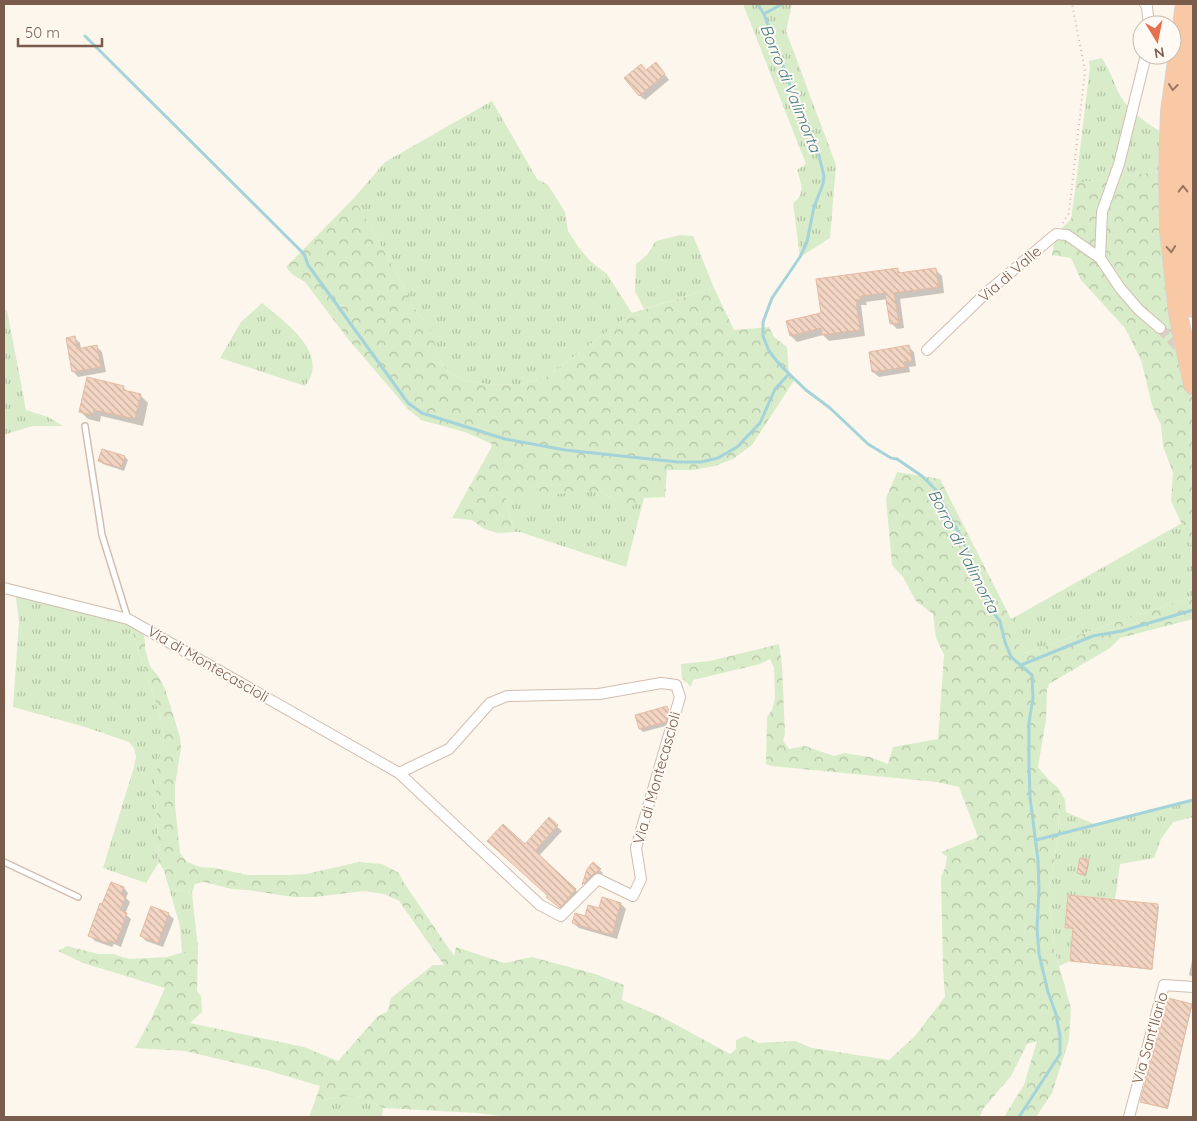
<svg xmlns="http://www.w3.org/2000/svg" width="1197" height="1121" font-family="Quicksand,sans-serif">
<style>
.grass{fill:url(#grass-tufts)}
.forest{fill:url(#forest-crowns)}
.shadow{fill:#0003}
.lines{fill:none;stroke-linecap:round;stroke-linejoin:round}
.stream{stroke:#a5d3da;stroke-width:3}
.building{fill:url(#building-back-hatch);stroke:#e6bba3}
.minor-tunnel{stroke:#dcd0c4;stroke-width:10;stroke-dasharray:10 5;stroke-linecap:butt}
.service-casing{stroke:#d1beb0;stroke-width:8}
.minor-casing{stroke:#d1beb0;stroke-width:12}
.trunk-casing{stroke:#dad1cd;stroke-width:20}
.path{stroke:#d9b8a5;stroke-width:2;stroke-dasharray:1 4;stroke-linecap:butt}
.service{stroke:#fff;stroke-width:5}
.minor{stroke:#fff;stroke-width:10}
.trunk{stroke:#f9c8a4;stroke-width:18}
.oneway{stroke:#9a7763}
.labels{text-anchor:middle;stroke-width:4;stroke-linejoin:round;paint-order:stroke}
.street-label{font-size:15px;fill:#7a5c4d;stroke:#fffaf3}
.water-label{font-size:16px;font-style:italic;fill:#437c86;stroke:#fffaf3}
</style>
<defs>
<pattern id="grass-tufts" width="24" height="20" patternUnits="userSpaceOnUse" patternTransform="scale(1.25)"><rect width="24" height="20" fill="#d8ecc9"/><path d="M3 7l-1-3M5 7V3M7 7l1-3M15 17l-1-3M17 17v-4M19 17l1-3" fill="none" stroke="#b4c2a5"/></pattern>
<pattern id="forest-crowns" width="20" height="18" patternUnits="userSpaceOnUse" patternTransform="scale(1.25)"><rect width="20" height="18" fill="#d8ecc9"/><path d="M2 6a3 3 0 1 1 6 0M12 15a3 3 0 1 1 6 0" fill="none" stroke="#b4c2a5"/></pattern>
<pattern id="building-back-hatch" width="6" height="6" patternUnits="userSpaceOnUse" patternTransform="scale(1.25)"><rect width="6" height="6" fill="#f3d5c3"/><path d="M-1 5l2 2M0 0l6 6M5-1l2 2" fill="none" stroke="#cab0a1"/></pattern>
</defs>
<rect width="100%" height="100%" fill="#fdf6ec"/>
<path class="grass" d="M743 4H792L786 31 836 165 830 238 800 257 793 203C806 194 801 183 797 170L806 164Z
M1102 58C1110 70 1114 84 1121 97 1131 114 1152 127 1169 136L1168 170 1076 183 1090 67 1089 61Z
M492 101 537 179 548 185 565 212 568 231 579 248 590 261 607 274 632 313 548 376 519 385 486 384 463 380 446 371 440 360 431 334 423 319 411 304 407 292 354 198 385 162Z
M680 235 693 236 697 245 714 288 644 309 635 291 636 264 647 255 656 241Z
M262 303C285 322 331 354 305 386L220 358 241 322Z
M7 310 26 410 48 417 63 426H32L4 435V311Z
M601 491 617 502 644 498 626 567 520 532H514L506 500 507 492Z
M1182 523 1193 548V596L1022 654 1011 619Z
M15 591 128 619 160 716 164 737 155 778 159 862 146 883 103 868 134 767 136 757 134 748 129 742 85 727 13 707 19 621Z
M1059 789 1065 800 1066 812 1096 825 1193 800V817L1173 822 1161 839 1154 858 1120 864 1115 900 1068 895 1065 927 1073 928 1070 961 1059 966 1054 949 1049 892 1058 837Z
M169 888 192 893 198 948 182 953 180 926Z
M357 1095 383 1108 382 1117H309L315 1101Z"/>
<path class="forest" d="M1168 170 1193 385V548L1171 501 1173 473 1163 446 1161 425 1152 405 1141 360 1125 328 1081 280 1071 258 1052 255 1056 234 1071 219 1076 183Z
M354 198 407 292 411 304 423 319 432 334 440 360 446 371 463 380 486 384 519 385 548 376 632 313 714 288 734 330 769 327 774 337 787 347 789 374 795 379 752 445 733 459 715 466 693 470H667L665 497 644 498 633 506 617 502 601 491 578 492 523 498 507 492 506 500 514 532 498 533 484 529 472 520 452 518 491 448 492 444 465 432 421 420 407 408 348 339 305 282 293 275 286 267Z
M897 472 940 479 1011 619 1022 654 1193 596V619L1120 638 1110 648 1049 684 1047 689 1046 720 1038 767 1048 779 1059 789 1058 837 1049 892 1054 949 1071 1008 1069 1040 1052 1093 1036 1117H1004L1024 1085 1037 1041 1027 1044 1011 1076 983 1109 980 1117H508L477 1113 383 1108 357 1095 315 1101 320 1086 266 1070 185 1051 135 1048 152 1017 165 988 83 963 58 951 67 946 98 954H113L129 959 167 957 198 948 197 991 201 996 202 1012 190 1023 304 1047 338 1061 378 1016 387 1012 391 998 433 965H444L399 901 384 894 364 891 315 897H294L247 890 232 889 204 882 195 884 192 893 169 888 164 871 159 862 155 778 164 737 160 716 128 619 142 627 145 641V649L150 666 159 677 165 689 180 737 181 748 175 785V805L180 853 187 862 200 867 215 868 248 875H289L306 874 359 862 382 864 399 873 404 883 454 956 456 947 504 963 532 957 595 974 624 985 622 1000 662 1017 730 1054 736 1049V1040L745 1036 759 1043 795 1041 812 1048 889 1060 915 1036 945 997 943 968 941 877 945 868 947 857 941 852 978 837 959 787 937 782 771 766 766 764 767 717 772 710 775 698 774 668 770 659 760 664 693 680 691 687 682 678 681 664 710 661 779 644 782 665 785 734 783 741 789 749 805 746 834 756 844 753 870 757 888 764 893 747 938 739 944 655 936 638 933 614 916 601 903 577 892 565 886 498Z"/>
<path class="shadow" d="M661 69 669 80 645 100 639 95 647 71Z
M898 270 902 274 936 270 942 276 944 293 900 299 904 328 897 329 891 323 888 299 866 302 867 305H861L865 336 829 341 823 335 797 342 791 336 822 313Z
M75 338 80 343 81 349 97 347 102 352 106 372 78 377 73 371Z
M909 347 914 352 916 366 909 367 910 372 879 377 873 372Z
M123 387 129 393 140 395 148 403 143 426 101 416 100 422 88 419 81 412Z
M125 457 128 460 124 471 103 464 100 461Z
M667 708 671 715 669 725 643 732 640 729Z
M549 819 562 831 539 856 580 894 565 911 553 902 549 896 525 845Z
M1088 862 1089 863 1086 876 1079 874 1078 873Z
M593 864 603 873 596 877 586 887 584 884 588 869Z
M124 888 128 893 126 898 130 902 125 914 131 919 121 947 114 944 112 947 95 941 90 936Z
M621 904 626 909 617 939 579 928 573 923 586 918 600 910Z
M1157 905 1159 907 1152 970 1071 960 1074 929 1066 927Z
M168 914 174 919 163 947 146 941 141 936Z
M1193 956V977L1189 975Z
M1191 1005 1192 1006 1168 1109 1143 1103 1142 1101Z"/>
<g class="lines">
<path class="stream" d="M757 4 764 14 797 104 815 140 824 176 823 184 814 207 807 242 800 257 772 298 763 322V336L769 351 780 365 806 390 830 408 868 444 891 458 897 459 922 476 936 490 963 541 992 611 1000 621 1005 642 1011 657 1032 675 1033 698 1029 722V765L1030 797 1038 860 1039 889 1037 928 1039 954 1048 992 1056 1014 1060 1036V1054L1019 1117
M764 14 782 4
M85 36 304 254 308 265 408 403 422 413 505 439 565 450 678 462H701L718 458 737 447 760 423 775 389 789 374
M1021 665 1093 636 1122 631 1193 610
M1036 840 1193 800"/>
</g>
<path class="building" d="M656 62 665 74 639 96 624 78 641 64 646 70Z
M898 268V273L936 268 939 287 894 293 899 323 890 324 885 293 861 296V299L856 300 860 330 822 335 821 328 790 336 786 321 821 313 816 279Z
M75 336 77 349 97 345 101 367 72 372 66 338Z
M909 345 912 361 904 362 905 367 872 372 869 352Z
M87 377 124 386 123 390 141 394 135 419 94 410 93 415 79 412Z
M102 449 125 456 121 468 98 461Z
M667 706 669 711 666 722 639 729 635 715Z
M549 817 558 825 535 851 576 889 560 908 546 897 548 896 487 841 503 824 525 844Z
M1080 858 1089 860 1085 875 1077 873Z
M593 862 601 869 593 874 582 885 587 869Z
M111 882 124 887 121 894 126 896 120 910 127 913 116 943 109 940 108 943 88 936 100 903 102 904Z
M1068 895 1158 904 1152 969 1070 961 1073 928H1065Z
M602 897 621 903 612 935 572 923 575 913 585 916 588 905 599 908Z
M151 906 169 913 158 943 140 936Z
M1168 998 1192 1004 1167 1108 1140 1102Z"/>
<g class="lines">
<path class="minor-tunnel" d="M1160 328 1184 353"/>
<defs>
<path id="service" d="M85 426 102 535 128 619
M4 862 78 897"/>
<path id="minor" d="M1145 4 1147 7 1149 25
M1146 55 1119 164 1102 212 1100 258 1120 288 1139 310 1160 328
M927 350 986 293 1056 234 1067 235 1100 258
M4 588 128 619 399 773 540 905 561 916 598 879 633 896 641 879 636 848 680 697 676 685 661 683 599 694 507 696 490 703 449 749 399 773
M1129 1117 1164 985 1193 987"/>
<path id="trunk" d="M1185 4 1170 112 1168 170 1169 229 1178 314 1193 385
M1193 36C1179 126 1179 217 1193 308"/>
</defs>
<use href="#service" class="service-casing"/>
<use href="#minor" class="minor-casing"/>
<use href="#trunk" class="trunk-casing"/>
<path class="path" d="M1063 223 1069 213 1085 71 1072 4"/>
<use href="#service" class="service"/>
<use href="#minor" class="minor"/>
<use href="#trunk" class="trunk"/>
</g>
<defs><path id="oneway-chevron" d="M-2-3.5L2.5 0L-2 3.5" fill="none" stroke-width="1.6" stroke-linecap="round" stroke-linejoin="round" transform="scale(1.25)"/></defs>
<g class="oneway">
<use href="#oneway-chevron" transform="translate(1173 87) rotate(97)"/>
<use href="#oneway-chevron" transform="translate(1183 189) rotate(-91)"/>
<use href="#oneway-chevron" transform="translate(1171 249) rotate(85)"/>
</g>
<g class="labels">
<g class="street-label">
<text transform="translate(1010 274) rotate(-41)" y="5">Via di Valle</text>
<text transform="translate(208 664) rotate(30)" y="5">Via di Montecascioli</text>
<text transform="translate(657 778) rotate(-74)" y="5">Via di Montecascioli</text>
<text transform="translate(1150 1038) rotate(-74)" y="5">Via Sant'Ilario</text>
</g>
<g class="water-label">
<text transform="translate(791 88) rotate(68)" y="6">Borro di Valimorta</text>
<text transform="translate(964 551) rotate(63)" y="6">Borro di Valimorta</text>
</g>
</g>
<rect width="1197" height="1121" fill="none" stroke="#7a5c4d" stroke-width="10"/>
<g transform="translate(1157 40) rotate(170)"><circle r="24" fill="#fffaf3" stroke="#cabbb1"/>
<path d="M0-4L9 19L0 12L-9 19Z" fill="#e76f51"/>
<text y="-8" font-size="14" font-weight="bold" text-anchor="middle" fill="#7a5c4d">N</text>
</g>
<path d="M18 38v8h84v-8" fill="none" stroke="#7a5c4d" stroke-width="2.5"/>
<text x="25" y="38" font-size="15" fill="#7a5c4d" stroke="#fffaf3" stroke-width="4" paint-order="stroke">50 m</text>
</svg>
